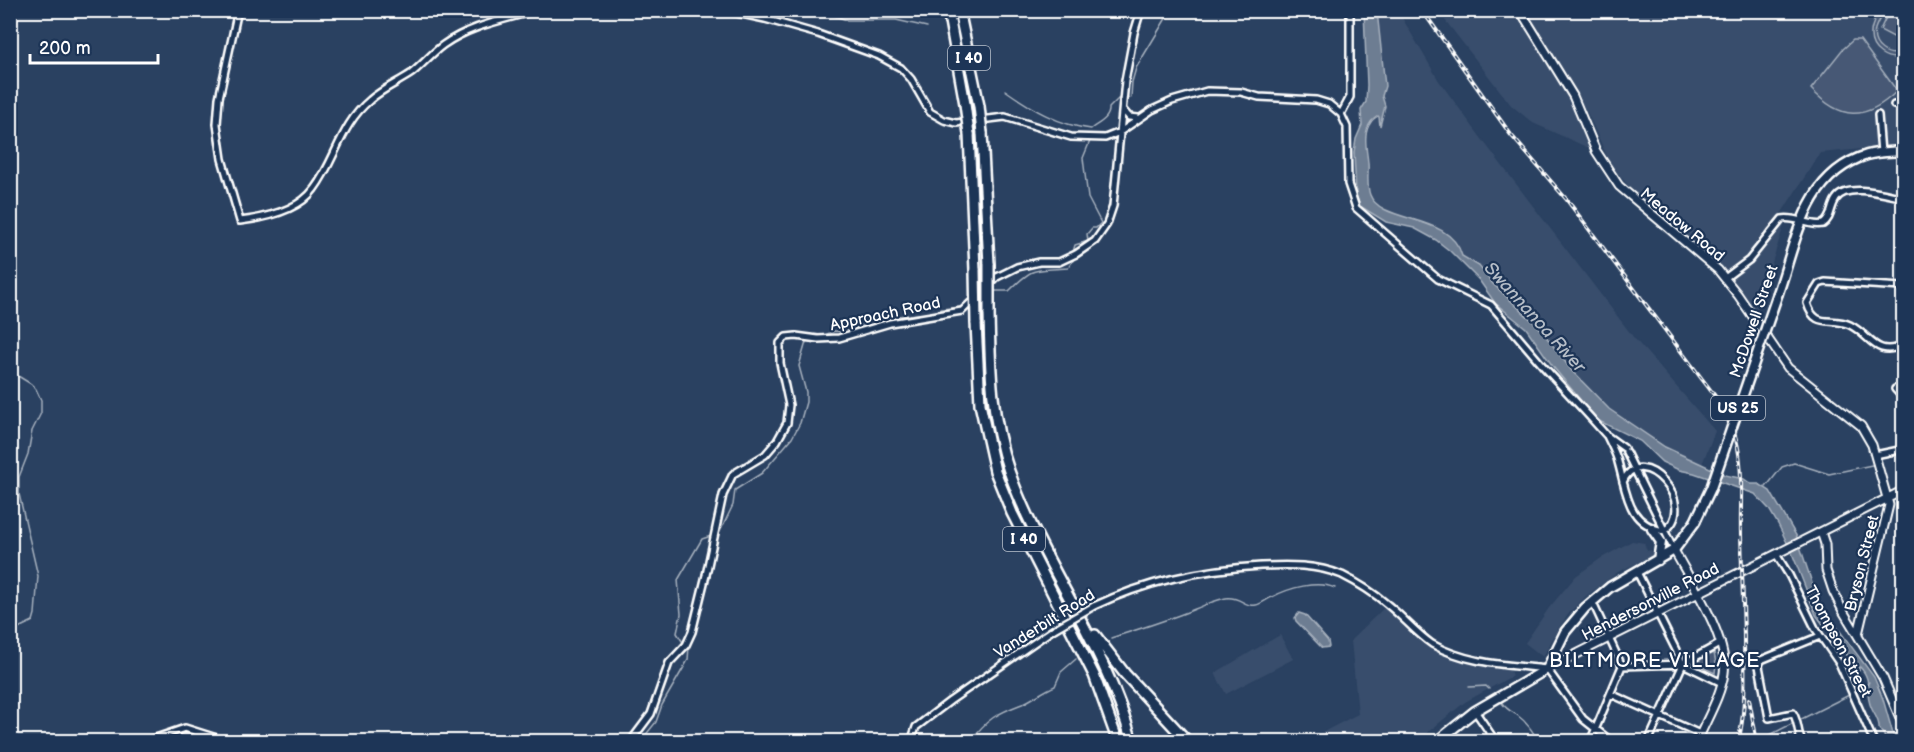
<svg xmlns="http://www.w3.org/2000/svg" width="1914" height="752" font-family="'Balsamiq Sans',sans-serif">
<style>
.built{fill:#394e6c}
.green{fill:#465975;stroke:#a2acba;stroke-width:1.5}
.water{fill:#6d7d92;stroke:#a7b1be;stroke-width:1.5}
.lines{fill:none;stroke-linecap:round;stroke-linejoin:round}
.stream{stroke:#a7b1be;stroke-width:1.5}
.street-casing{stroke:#fff;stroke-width:10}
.secondary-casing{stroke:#fff;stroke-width:11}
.primary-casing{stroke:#fff;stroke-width:13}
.highway-casing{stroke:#fff;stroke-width:14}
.street{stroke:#1d3557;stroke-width:5}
.secondary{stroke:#1d3557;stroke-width:7}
.primary{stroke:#1d3557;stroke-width:8}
.highway{stroke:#1d3557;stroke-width:9}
.rail-casing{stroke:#fff;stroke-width:4}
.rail{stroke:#1d3557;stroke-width:1.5;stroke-dasharray:4.5;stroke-linecap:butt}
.street-bridge-casing{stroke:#fff;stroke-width:10;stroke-linecap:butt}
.primary-bridge-casing{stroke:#fff;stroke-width:13;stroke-linecap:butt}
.highway-bridge-casing{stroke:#fff;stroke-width:14;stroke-linecap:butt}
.street-bridge{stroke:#1d3557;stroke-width:5}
.primary-bridge{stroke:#1d3557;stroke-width:8}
.highway-bridge{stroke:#1d3557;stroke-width:9}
.labels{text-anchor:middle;stroke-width:4.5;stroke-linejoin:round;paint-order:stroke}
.shield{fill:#1d3557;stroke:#bbc2cd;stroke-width:1.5}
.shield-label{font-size:15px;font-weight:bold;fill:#fff}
.street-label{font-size:16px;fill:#fff;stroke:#1d3557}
.water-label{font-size:18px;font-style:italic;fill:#b6bec8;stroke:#1d3557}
.quarter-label{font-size:20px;letter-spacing:1.5px;fill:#fff;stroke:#1d3557}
</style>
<rect width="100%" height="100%" fill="#2a4161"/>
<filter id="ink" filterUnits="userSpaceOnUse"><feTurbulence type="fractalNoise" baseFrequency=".0167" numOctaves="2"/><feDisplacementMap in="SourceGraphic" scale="12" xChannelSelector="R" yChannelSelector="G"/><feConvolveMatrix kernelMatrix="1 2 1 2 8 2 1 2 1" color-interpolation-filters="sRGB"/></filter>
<g filter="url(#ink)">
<path class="built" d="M1377 11H1398L1439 81 1487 146 1634 338 1715 431 1702 464 1665 447 1601 403 1572 371 1539 327 1493 284 1479 266 1462 256 1460 248 1442 231 1416 219 1389 212 1373 200 1370 196 1368 184 1369 165 1366 138 1371 121 1377 116 1380 117 1379 125 1385 106 1382 96 1385 86 1380 58 1382 50 1379 39Z
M1438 11H1515L1570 100 1589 148 1533 123 1511 105Z
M1525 11H1903V145L1820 153 1777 220 1784 225 1756 312 1719 262 1637 196 1611 165 1587 112Z
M1632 541 1644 543 1647 551 1651 550 1653 555 1618 572 1585 597 1570 612 1558 629 1543 657 1525 643 1549 608 1576 576 1600 559Z
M1385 607 1415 637 1440 653 1455 659 1506 668 1510 670 1512 676 1465 702 1417 741H1306L1358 714 1351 640Z
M1280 635 1293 659 1226 694 1215 673Z"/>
<path class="green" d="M1879 11H1884C1881 16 1877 23 1875 29 1871 47 1888 58 1903 52V57C1887 61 1870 51 1871 33 1871 25 1876 18 1879 11Z
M1889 11H1903V42L1880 30Z
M1853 40H1860L1897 91C1865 122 1840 120 1811 89L1842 50Z
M1714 653 1716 663 1715 673 1693 663Z"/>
<path class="water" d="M1364 11H1377L1385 86 1382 96 1385 106 1380 126 1379 117 1378 116C1375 118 1372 120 1371 122 1362 134 1367 150 1368 163 1369 173 1366 184 1370 195 1381 224 1451 213 1462 256L1479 266 1493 284 1539 327 1572 371 1609 409 1665 447 1725 475 1744 479 1751 484H1759L1770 491 1797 537 1812 583 1822 607 1874 677 1883 699 1895 741H1885L1884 735 1879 729C1880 720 1874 715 1871 707 1864 691 1874 681 1859 666V671H1858L1816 615 1792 553 1778 524 1769 509 1755 494 1694 473 1679 470 1662 462 1640 441 1589 416 1583 403 1554 368 1526 328 1495 303 1479 280 1450 251 1436 240 1414 228 1386 222 1360 206 1356 195 1354 152 1356 139 1362 125 1361 110 1366 102 1367 85Z
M1299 613 1305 615 1328 641 1329 647 1322 648 1296 621 1295 618Z"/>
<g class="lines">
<path class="stream" d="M816 10 847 20H896L927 27
M447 11V10
M1005 90C1032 109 1058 125 1091 129
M1127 100 1131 97 1132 82 1136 68 1171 10
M1092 128C1099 123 1110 118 1109 108L1118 99H1120
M1073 252 1075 245 1088 241 1087 234 1092 228H1096L1101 223 1088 198 1083 158 1090 141
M994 291H1009C1035 265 1033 271 1068 268L1074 259
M814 336H823L834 331 847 332 874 318 932 313 941 309 961 307
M10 371 31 384 36 389 41 400V413L32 431 28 454 19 477V494L38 576 35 614 33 621 10 632
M1766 487 1782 467 1794 463 1829 474 1872 465
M718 536 733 505 735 490 762 473 792 438 800 423 806 402V392L799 366 806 342
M1111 638C1139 629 1168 620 1195 609 1206 605 1214 600 1226 598 1240 596 1246 608 1256 605 1261 604 1267 599 1272 597 1289 588 1317 580 1335 588
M682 641 677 633 681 614 678 580 702 539 711 536
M1469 687 1486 686 1489 689
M1502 703C1507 710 1511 711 1517 715 1527 722 1533 732 1539 742
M640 742 656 722 662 705 688 660 689 646
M970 742C986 719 998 713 1022 704 1033 699 1043 691 1055 686L1061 672 1076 659
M1756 742 1863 688 1869 682"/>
<defs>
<path id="street" d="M238 10 219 98 217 124 222 159 240 221C264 218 299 210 314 189 336 160 340 125 370 100 382 89 399 82 412 73 423 64 432 53 443 45 471 25 504 20 537 10
M723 10 765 19 818 34 879 56 901 68 911 79 930 112 944 120 956 123 1005 117 1071 137 1105 138 1120 132 1152 110 1172 101 1207 91 1241 92 1259 97 1316 100 1329 104 1341 114 1347 127 1348 184 1356 208 1438 279 1491 305 1543 366 1589 416 1606 435 1624 448
M1894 105 1904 106
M1123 110 1129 117 1138 118
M1341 114 1350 97V10
M1878 115 1881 153
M1725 278 1749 260 1782 219C1797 216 1808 227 1823 224 1832 218 1830 208 1836 199 1846 183 1885 194 1900 197L1904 200
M1902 287 1825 282 1819 284 1807 303C1815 330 1831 316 1850 325 1872 336 1874 358 1904 345
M1895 389 1904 399
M1607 436C1611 445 1616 453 1618 462 1627 493 1627 524 1664 531 1701 506 1641 440 1623 482
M1626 452 1674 550
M1875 455 1904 449
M1776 554 1789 575 1815 628 1839 663 1874 742
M1637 572 1683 664 1648 742
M1094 606C1147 581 1203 569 1261 566 1289 565 1316 564 1342 575 1358 583 1374 593 1388 605 1403 617 1416 633 1432 644 1466 664 1510 665 1547 669L1583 719 1612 742
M1683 664 1722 683
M1622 666 1683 664 1721 643
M1611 694 1700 734
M1475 711 1496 742
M144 742 185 728 229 742
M630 742 651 714 669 663 686 645 692 632 706 575 723 495 733 474 765 455 777 441 787 423 789 405 780 363V343L786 337 796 336 818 339 839 338 890 323 962 311 997 277 1017 267 1039 262H1059L1076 254 1095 241 1107 224 1113 206 1125 81 1134 33 1141 10
M911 742 916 727 950 701 1054 629
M1590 742 1622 666 1592 601
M1802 742C1797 732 1799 723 1793 713L1769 718 1759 666 1761 660 1820 636"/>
<path id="secondary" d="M1520 10 1573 96 1596 151 1619 186 1718 270 1738 295 1788 368 1861 426 1872 445 1889 505 1858 634
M1821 532 1825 544 1826 570 1833 591 1843 611 1883 678 1904 727
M1674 550C1690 580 1729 639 1724 673 1721 696 1706 720 1697 742
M1547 669 1904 490"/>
<path id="primary" d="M1778 293C1797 239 1805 174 1867 155 1878 152 1891 152 1904 151
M1652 529 1661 542 1658 560
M1436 742 1475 711 1547 669 1565 632 1585 608 1610 587 1674 550 1695 522"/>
<path id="highway" d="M948 10 965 104
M959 10 979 106
M982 133 989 264
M969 134 975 270
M989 313C990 367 991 420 1009 471 1042 565 1106 645 1132 742
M976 323 980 404 995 471 1012 513 1094 675 1118 742
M1095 635 1125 674 1188 742"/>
</defs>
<use href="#street" class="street-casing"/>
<use href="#secondary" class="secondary-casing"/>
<use href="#primary" class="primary-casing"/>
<use href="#highway" class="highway-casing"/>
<use href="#street" class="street"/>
<use href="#secondary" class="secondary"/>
<use href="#primary" class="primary"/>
<use href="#highway" class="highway"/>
<defs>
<path id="rail" d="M1422 10 1511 135 1567 200 1702 379C1717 398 1730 415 1736 439 1744 469 1740 504 1741 535 1742 569 1743 602 1744 636 1744 671 1747 707 1738 742
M1749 699 1757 742"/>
</defs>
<use href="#rail" class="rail-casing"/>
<use href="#rail" class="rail"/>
<defs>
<path id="street-bridge" d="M1054 629 1094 606"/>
<path id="primary-bridge" d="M1695 522 1711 488 1778 293"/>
<path id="highway-bridge" d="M965 104 969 134
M979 106 982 133
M989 264V313
M975 270 976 323"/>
</defs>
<use href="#street-bridge" class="street-bridge-casing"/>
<use href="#primary-bridge" class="primary-bridge-casing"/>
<use href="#highway-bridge" class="highway-bridge-casing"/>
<use href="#street-bridge" class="street-bridge"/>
<use href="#primary-bridge" class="primary-bridge"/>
<use href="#highway-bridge" class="highway-bridge"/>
</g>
</g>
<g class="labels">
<g class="shield">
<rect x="948" y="46" width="42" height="24" rx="4.5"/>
<rect x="1711" y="396" width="54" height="24" rx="4.5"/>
<rect x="1003" y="527" width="42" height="24" rx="4.5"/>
</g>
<g class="shield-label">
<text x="969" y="63">I 40</text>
<text x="1738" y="413">US 25</text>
<text x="1024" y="544">I 40</text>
</g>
<g class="street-label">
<text transform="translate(1683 224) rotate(40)" y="6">Meadow Road</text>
<text transform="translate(885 313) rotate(-12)" y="6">Approach Road</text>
<text transform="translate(1753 321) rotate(-71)" y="6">McDowell Street</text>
<text transform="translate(1861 563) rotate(-76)" y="6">Bryson Street</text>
<text transform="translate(1650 601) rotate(-27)" y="6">Hendersonville Road</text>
<text transform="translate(1044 623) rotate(-32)" y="6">Vanderbilt Road</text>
<text transform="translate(1839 641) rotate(62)" y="6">Thompson Street</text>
</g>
<g class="water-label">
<text transform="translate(1535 317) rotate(48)" y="6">Swannanoa River</text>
</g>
<g class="quarter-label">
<text x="1655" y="667">BILTMORE VILLAGE</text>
</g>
</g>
<rect width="1914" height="752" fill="none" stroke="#1d3557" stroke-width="36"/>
<rect x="18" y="18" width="1878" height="716" fill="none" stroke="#fff" stroke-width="2" filter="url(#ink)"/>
<path d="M30 54v9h128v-9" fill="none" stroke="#ffffff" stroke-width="3"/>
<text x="39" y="54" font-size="18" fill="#ffffff" stroke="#1d3557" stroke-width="4.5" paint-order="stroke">200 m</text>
</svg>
